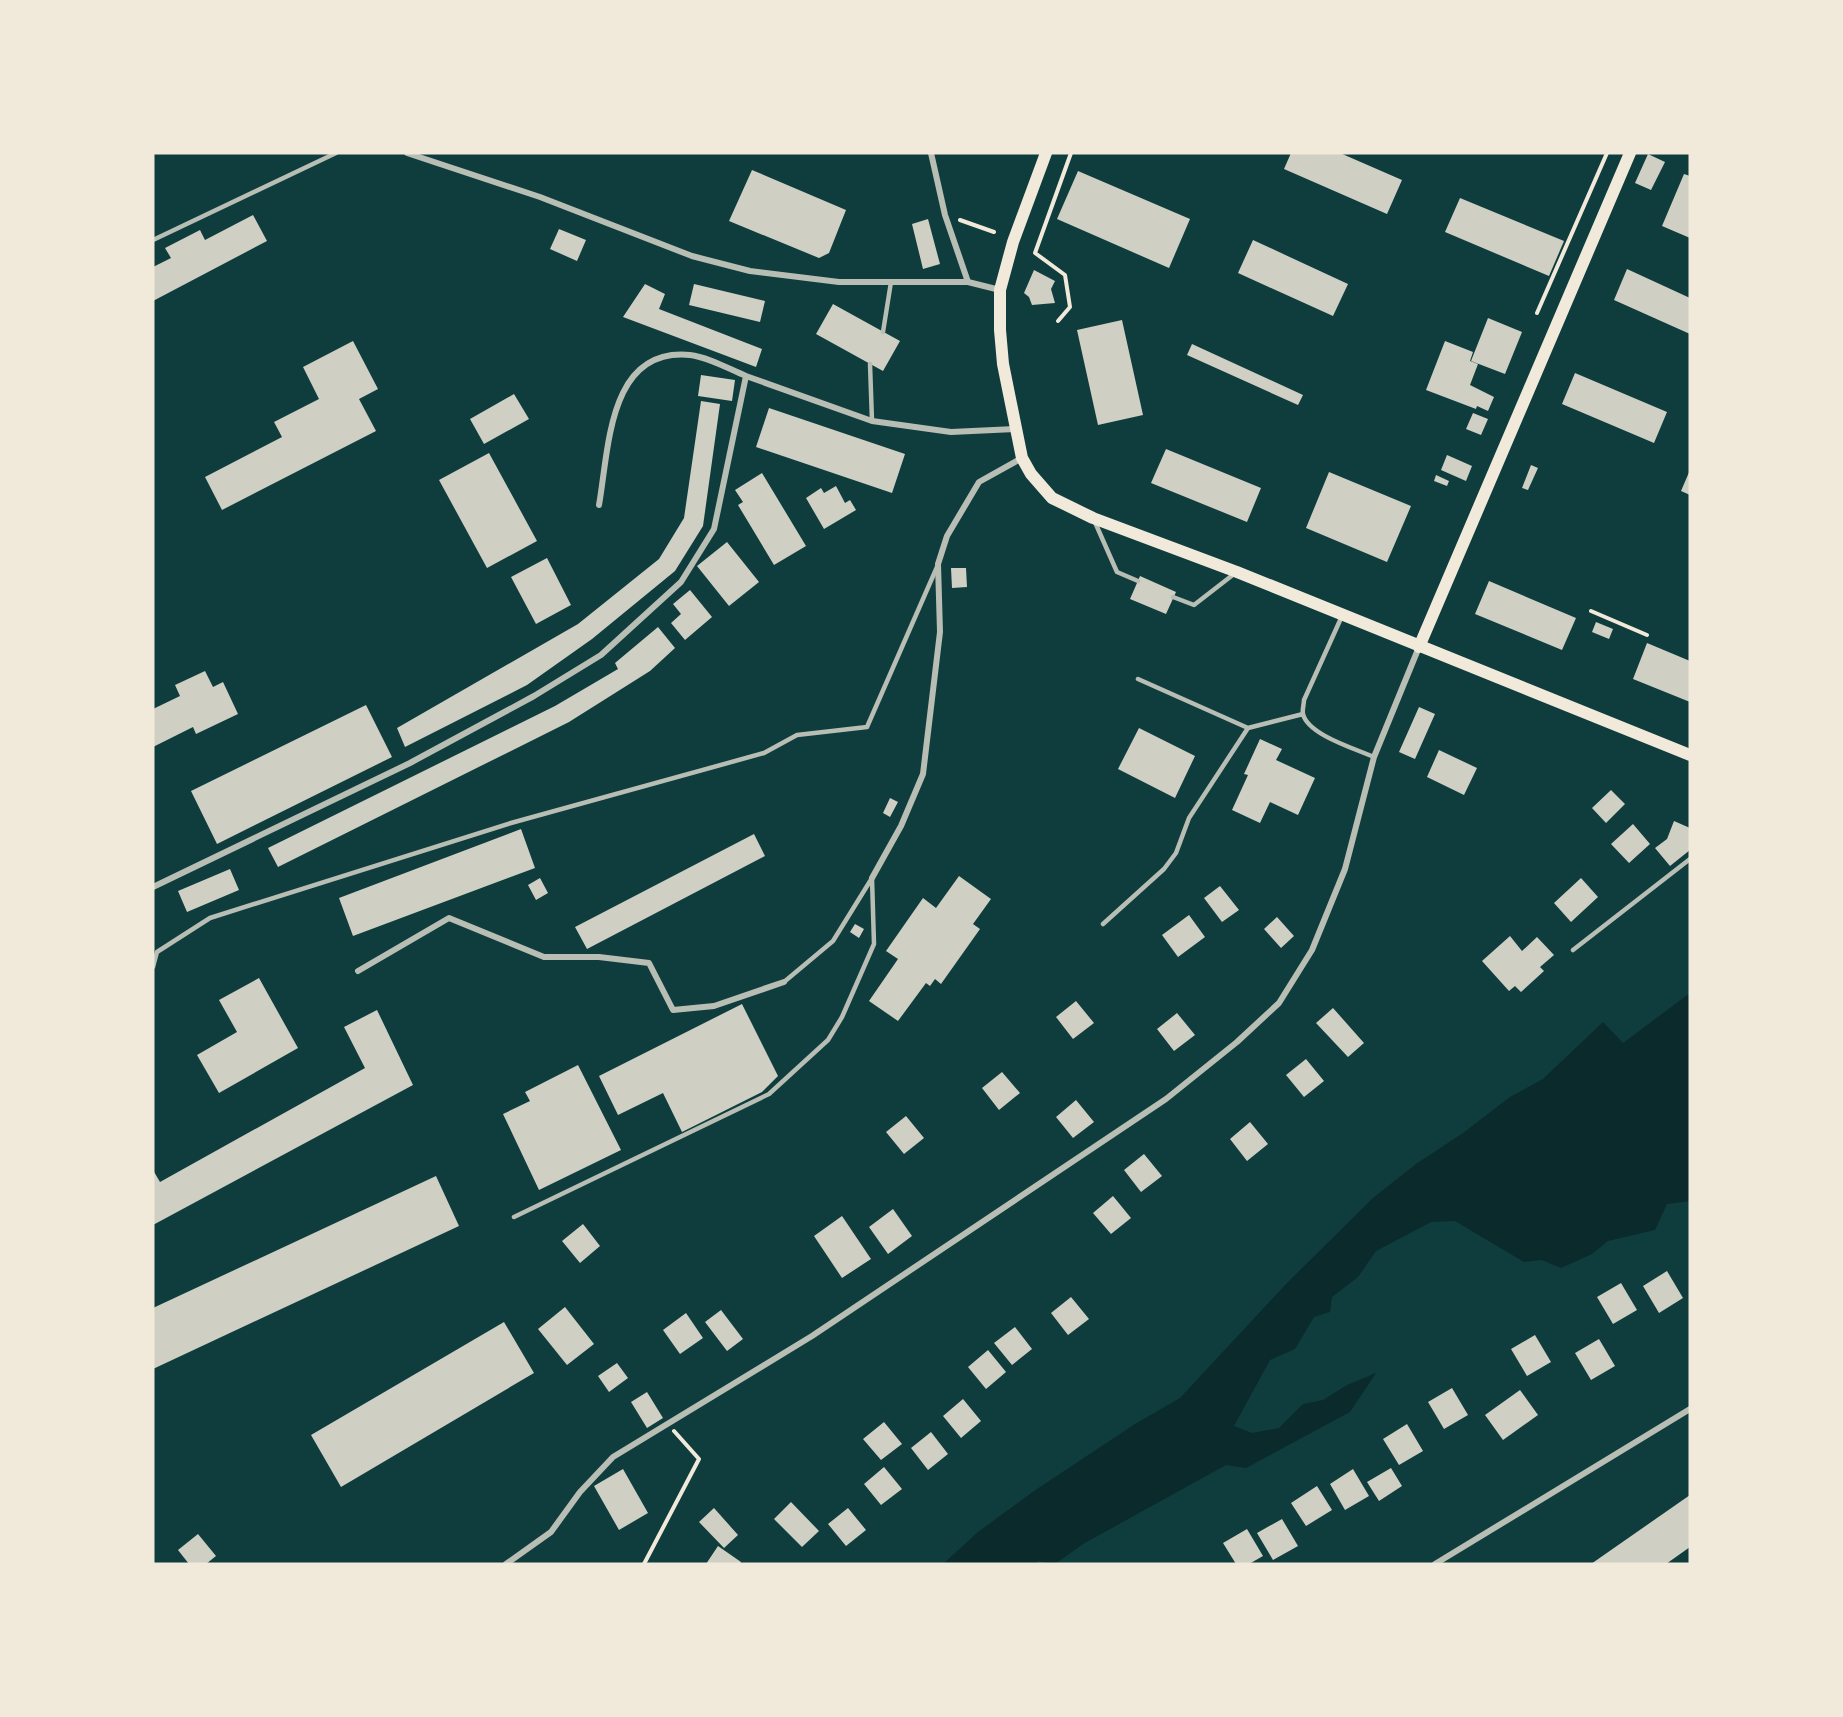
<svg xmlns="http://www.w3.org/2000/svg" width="1843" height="1717" font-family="Inter,sans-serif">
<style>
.water{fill:#0a2a2b}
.building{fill:#cfcfc3}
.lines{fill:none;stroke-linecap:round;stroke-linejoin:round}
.path{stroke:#f1e9da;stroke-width:4}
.service{stroke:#b8beb3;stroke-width:4.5}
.minor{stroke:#b8beb3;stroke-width:6}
.secondary{stroke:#f1e9da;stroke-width:12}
</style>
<rect width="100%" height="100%" fill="#0f3d3e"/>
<path class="water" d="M1690 993V1201L1667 1204 1655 1230 1608 1241 1592 1254 1561 1268 1542 1260 1524 1262 1455 1221 1431 1222 1376 1251 1358 1277 1332 1297 1330 1312 1314 1317 1295 1349 1270 1360 1234 1426 1252 1433 1279 1428 1303 1404 1323 1400 1347 1385 1376 1373 1350 1412 1246 1468 1226 1465 1083 1544 1055 1564 1038 1561 1035 1564H943L978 1532 1034 1491 1135 1424 1180 1398 1287 1283 1373 1198 1416 1164 1463 1133 1510 1097 1543 1079 1603 1022 1623 1043Z"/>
<path class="building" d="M1291 153H1340L1402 180 1387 214 1284 169Z
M1648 154 1665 162 1651 190 1635 183Z
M752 170 846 210 829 253 819 258 729 221Z
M1078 171 1190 219 1169 268 1057 219Z
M1684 174 1690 176V238L1662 226Z
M1460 198 1564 241 1549 276 1445 232Z
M253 215 267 241 153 301V267L171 258 165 248 200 230 205 240Z
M928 219 940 264 923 269 912 224Z
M559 229 586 240 577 261 550 249Z
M1253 240 1348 284 1333 316 1238 273Z
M1627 269 1690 298V334L1614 300Z
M1034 270 1055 281 1051 289 1055 303 1032 305 1029 297 1024 293Z
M645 284 665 294 659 309 762 349 756 367 623 317Z
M694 284 765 301 760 322 689 305Z
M833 304 900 341 883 371 816 334Z
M1488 318 1522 332 1505 374 1471 361Z
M1122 320 1143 415 1098 425 1077 330Z
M353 341 378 389 359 399 376 431 222 510 205 477 282 437 274 422 319 399 303 367Z
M1445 341 1473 352 1470 361 1478 364 1470 385 1494 397 1488 411 1477 406 1476 409 1426 390Z
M1192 344 1303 395 1298 405 1187 355Z
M1575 373 1667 412 1654 443 1562 404Z
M701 375 735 380 732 401 698 396Z
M514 394 529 419 484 444 470 419Z
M701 401 720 404 703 526 675 571 592 639 527 685 405 747 397 728 578 624 659 559 684 518Z
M769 408 905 454 892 493 756 447Z
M1473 413 1488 419 1481 435 1466 429Z
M1166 449 1261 488 1247 522 1151 483Z
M489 453 537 541 487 568 439 480Z
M1447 455 1472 466 1466 481 1441 470Z
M1531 465 1538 468 1528 490 1522 488Z
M1690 470V495L1681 491Z
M1329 472 1411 506 1387 562 1306 528Z
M762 473 806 546 774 565 738 505 743 502 735 490Z
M1436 475 1449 481 1447 486 1434 481Z
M836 486 845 503 850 500 856 510 824 529 806 498 821 488 824 493Z
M727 542 759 582 729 606 697 566Z
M547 558 571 605 536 624 511 577Z
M951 568H966L967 587 952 588Z
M1140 576 1176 592 1166 614 1130 599Z
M1489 581 1576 618 1562 650 1475 614Z
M690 590 712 617 685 640 671 623 681 614 673 604Z
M1596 622 1613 629 1609 639 1592 632Z
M658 627 675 648 650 671 569 722 278 867 268 848 555 706 618 669 615 663Z
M1647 643 1690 661V702L1633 679Z
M205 671 213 687 223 682 238 714 196 734 193 727 153 747V709L180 696 175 685Z
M366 705 392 757 217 844 191 791Z
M1419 707 1435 714 1415 759 1399 752Z
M1139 728 1195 756 1175 798 1118 769Z
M1260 739 1282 749 1276 760 1315 778 1298 815 1270 802 1260 823 1232 810 1248 775 1244 774Z
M1439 750 1477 768 1464 795 1427 777Z
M1611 790 1625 804 1606 823 1592 808Z
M890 798 898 802 890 817 883 813Z
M1674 821 1690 828V850L1670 866 1655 848 1667 839Z
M1633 824 1650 844 1629 863 1611 844Z
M521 829 535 868 353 936 339 898Z
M754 834 765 856 587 949 575 927Z
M230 869 239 890 187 912 178 891Z
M959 876 991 899 973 924 980 929 941 984 935 979 930 986 926 983 898 1021 869 1001 898 959 886 951 923 898 936 908Z
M540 878 548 893 536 900 528 885Z
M1581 878 1598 897 1571 922 1554 903Z
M1220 886 1239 910 1222 922 1204 898Z
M1189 915 1205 937 1178 957 1162 935Z
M1277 917 1294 936 1281 948 1264 929Z
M855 924 864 929 859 938 850 932Z
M1510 936 1522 951 1537 937 1554 955 1540 967 1544 971 1521 992 1515 986 1509 991 1482 961Z
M259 978 298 1048 219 1093 197 1055 237 1032 219 1000Z
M1076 1001 1094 1023 1073 1039 1056 1017Z
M742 1004 778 1076 762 1092 682 1132 663 1093 618 1115 599 1076Z
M1333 1008 1364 1043 1348 1057 1316 1023Z
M377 1010 413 1085 153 1225V1170L160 1182 365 1068 344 1027Z
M1177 1013 1195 1035 1174 1051 1157 1029Z
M1306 1059 1324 1081 1304 1097 1286 1075Z
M578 1065 621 1150 539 1190 503 1114 530 1101 525 1092Z
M1002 1072 1020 1093 999 1110 982 1088Z
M1076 1100 1094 1122 1073 1138 1056 1117Z
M906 1116 924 1138 904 1154 886 1132Z
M1250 1122 1268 1144 1247 1161 1230 1139Z
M1144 1154 1162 1176 1141 1192 1124 1170Z
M436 1176 459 1226 153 1369V1308Z
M1113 1196 1131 1218 1111 1234 1093 1213Z
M893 1209 912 1236 888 1254 869 1227Z
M842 1216 871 1259 842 1278 814 1236Z
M583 1224 600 1246 580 1263 562 1241Z
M1667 1271 1683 1298 1659 1313 1643 1286Z
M1621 1283 1637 1310 1613 1324 1597 1297Z
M1071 1297 1089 1319 1068 1335 1051 1313Z
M565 1307 594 1344 567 1365 538 1329Z
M721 1310 743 1339 727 1351 705 1322Z
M686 1313 703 1338 680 1354 663 1330Z
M504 1322 534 1373 341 1487 311 1435Z
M1015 1327 1032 1349 1012 1365 994 1343Z
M1535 1335 1551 1362 1527 1376 1511 1349Z
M1599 1339 1615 1366 1591 1380 1575 1353Z
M988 1350 1006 1372 986 1389 968 1367Z
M617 1363 628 1378 609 1392 598 1376Z
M1452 1388 1468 1415 1444 1429 1428 1402Z
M1520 1390 1538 1415 1503 1440 1485 1415Z
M647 1392 663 1418 647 1428 631 1402Z
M963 1399 981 1421 961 1438 943 1416Z
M884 1422 902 1444 881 1460 863 1439Z
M1407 1424 1423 1451 1399 1465 1383 1439Z
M931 1432 948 1454 928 1470 911 1448Z
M884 1467 902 1489 881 1505 864 1484Z
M1391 1468 1402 1486 1379 1501 1367 1482Z
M623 1469 648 1513 619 1530 594 1486Z
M1353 1469 1369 1496 1345 1510 1330 1484Z
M1317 1486 1332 1510 1306 1526 1291 1503Z
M1690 1495V1547L1666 1564H1591Z
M791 1502 819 1531 802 1547 774 1519Z
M714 1508 738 1535 724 1548 699 1522Z
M848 1508 866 1530 846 1546 828 1524Z
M1282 1519 1298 1546 1273 1560 1257 1533Z
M1247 1529 1263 1556 1249 1564H1236L1223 1543Z
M198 1534 216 1556 206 1564H189L178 1550Z
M718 1546 741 1562 740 1564H706Z"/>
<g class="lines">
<path class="path" d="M960 220 994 232
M1537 313 1607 153
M1058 321 1070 307 1065 275 1035 253 1071 153
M1591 611 1647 635
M644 1564 699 1459 674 1431"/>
<path class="service" d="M153 240 336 153
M883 332 891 282
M870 364 872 421
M1094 520 1117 572 1138 581
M1173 597 1194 605 1234 574
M1342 616 1304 700C1304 704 1302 710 1303 714 1308 735 1356 749 1374 757
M1138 679 1248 728 1303 714
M1103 924 1164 869 1176 853 1189 818 1248 728
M1573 950 1690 859
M153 967 157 952 210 918 511 823 764 753 797 735 867 727 937 567
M784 982 833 941 872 878
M514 1217 769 1094 828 1040 842 1017 874 944 872 878"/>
<path class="minor" d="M407 153 540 197 692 256 750 271 839 282H968
M931 153 945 215 968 282 1000 290
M599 505C609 449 608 347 690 355 708 357 729 369 746 376
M872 878 901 826 923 774 940 632 938 564 947 536 979 482 1022 458
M153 887 410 763 534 696 601 655 681 582 714 529 746 376 872 421 951 432 1015 429
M358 971 449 918 544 957H599L649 963 673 1010 714 1006 784 982
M506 1564 551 1532 580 1492 613 1457 812 1336 1166 1099 1237 1042 1279 1003 1312 950 1345 869 1374 757 1419 647
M1435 1564 1690 1409"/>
<path class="secondary" d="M1046 153 1013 242 1000 290V330L1003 364 1022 458 1031 474 1052 498 1093 518 1237 572 1690 755
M1419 647 1630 153"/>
</g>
<rect width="1843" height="1717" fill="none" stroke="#f1e9da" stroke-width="309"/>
</svg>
